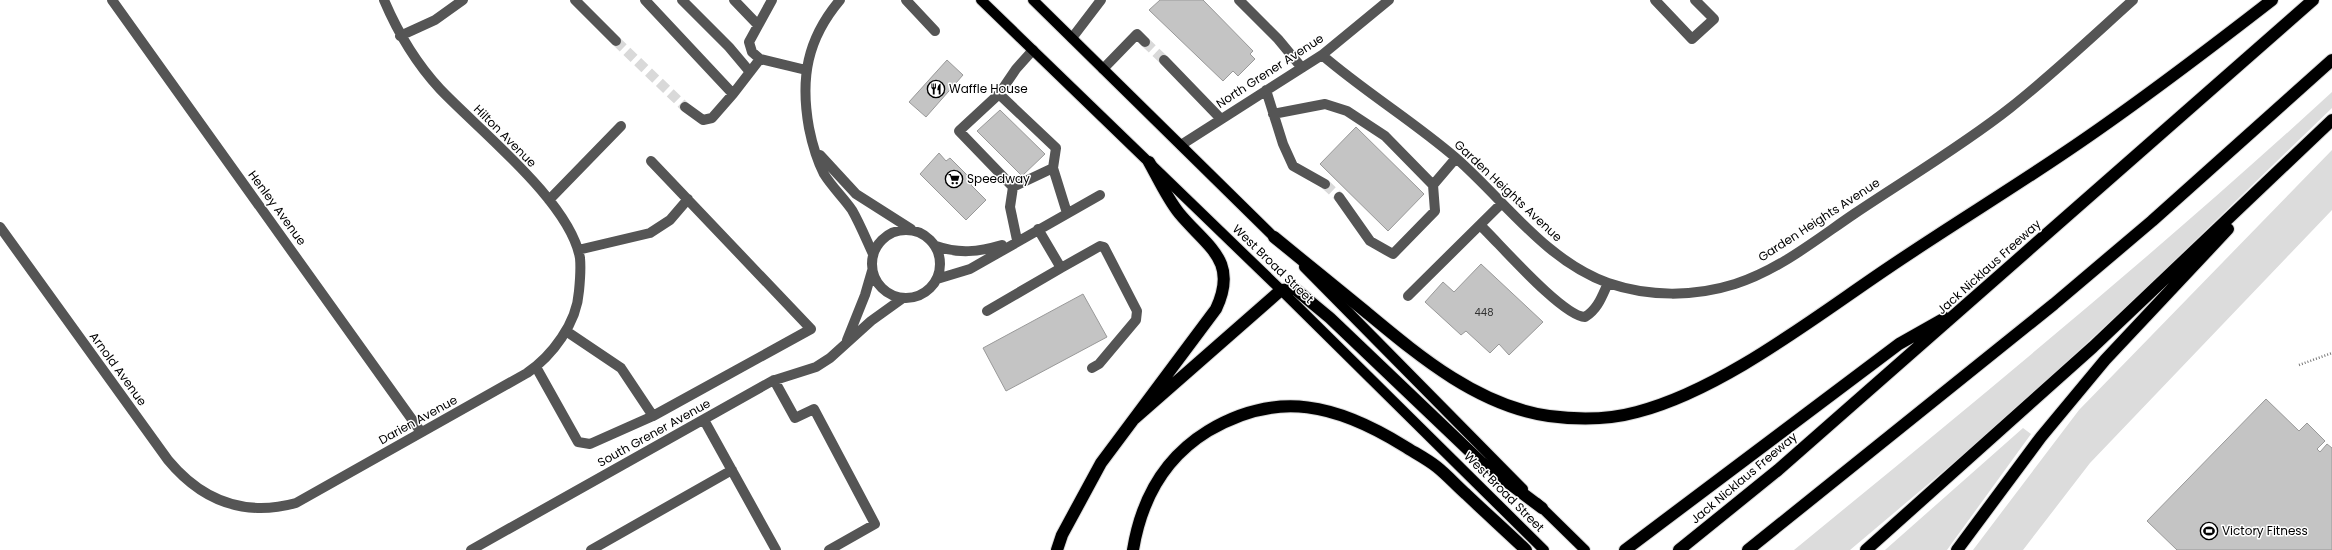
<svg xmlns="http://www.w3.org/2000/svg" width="2332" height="550" font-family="Poppins,sans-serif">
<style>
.grass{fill:#dcdcdc}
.building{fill:#c4c4c4;stroke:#999}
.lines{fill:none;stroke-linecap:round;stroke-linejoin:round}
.minor-tunnel{stroke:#d9d9d9;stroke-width:10;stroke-dasharray:10 5;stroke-linecap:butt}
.major-casing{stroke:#dbdbdb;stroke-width:12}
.highway-casing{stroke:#dbdbdb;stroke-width:14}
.path{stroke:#777;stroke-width:2.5;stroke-dasharray:1 2;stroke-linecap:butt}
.minor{stroke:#555;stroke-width:10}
.major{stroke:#000;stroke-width:10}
.highway{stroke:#000;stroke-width:12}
.labels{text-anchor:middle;stroke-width:3;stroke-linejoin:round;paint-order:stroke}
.number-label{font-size:10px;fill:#313131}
.street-label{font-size:12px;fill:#000;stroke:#fff}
.poi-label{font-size:12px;fill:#000;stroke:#fff;text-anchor:start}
</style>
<rect width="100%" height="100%" fill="#fff"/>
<path class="grass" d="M2332 92V108L2146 288 2003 421 1850 550H1794C1977 400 2158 252 2332 92Z
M2332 150V210L2090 463 2023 550H1973L2079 410Z
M2023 428 2031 434 1947 550H1885Z"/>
<path class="building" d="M1160 0H1203L1253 51 1250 54 1255 59 1238 76 1233 71 1223 81 1149 10Z
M947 60 963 75 926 117 909 102Z
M1000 110 1045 154 1022 176 977 131Z
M1356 127 1424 194 1388 231 1320 164Z
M939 153 946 161 950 158 974 182 971 185 986 200 966 220 920 174Z
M1481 264 1543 322 1509 355 1499 344 1490 353 1466 331 1461 335 1425 302 1443 282 1454 292Z
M1083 294 1107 337 1006 391 983 348Z
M2266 399 2299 431 2307 423 2325 441 2317 449 2320 452 2327 444 2332 448V550H2177L2147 521Z"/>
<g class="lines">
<path class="minor-tunnel" d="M616 41 685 107
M1145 42 1164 60
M1325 184 1339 197"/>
<defs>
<path id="major" d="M981 0 1281 290 1544 550
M1033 0 1278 241
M1304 267 1523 489
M1537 503 1585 550"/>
<path id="highway" d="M1274 237C1305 262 1335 287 1366 312 1419 356 1478 406 1549 416 1579 420 1608 420 1637 412 1722 390 1815 317 1888 268 1947 228 2008 191 2067 151 2137 104 2205 52 2272 0
M1134 419 1281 290 1295 289 1330 318 1481 462 1542 508
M1057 550 1062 535 1101 463 1216 309C1239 260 1207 247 1179 213 1167 198 1158 178 1149 162
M1133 550C1141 501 1164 458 1208 431 1278 389 1338 405 1404 446 1415 453 1427 459 1437 467 1447 475 1456 485 1466 494 1486 513 1506 531 1526 550
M1625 550 1899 344 1945 318
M1679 550 1778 470 2313 0
M1748 550 2054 304 2152 221 2332 60
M1866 550 2093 347 2332 120
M1957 550 2041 437 2105 360 2228 229"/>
</defs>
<use href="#major" class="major-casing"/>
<use href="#highway" class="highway-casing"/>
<path class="path" d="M2299 365 2332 353"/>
<path class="minor" d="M112 0 421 432
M575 0 616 41
M645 0 733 94 760 59
M682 0 729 47 750 72
M734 0 758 25
M772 0 749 42 752 52 760 59 806 70
M840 0C807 39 800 78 809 128 812 143 817 160 824 174 832 187 843 197 852 210 860 224 866 239 873 254
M906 0 935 31
M1239 0 1278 39 1302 68
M1655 0 1692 39 1714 19 1695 0
M400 36 435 20 463 0
M1072 38 1101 0
M1322 55C1365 92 1413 121 1456 158 1505 201 1545 260 1608 283 1649 297 1694 297 1735 284 1779 270 1817 239 1854 214 1906 179 1962 146 2010 108 2053 74 2093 36 2133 0
M1164 60 1221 119
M1103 69 1137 34 1145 42
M1266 90 1283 144 1293 166 1325 184
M999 94 1056 148 1053 168 1013 187
M685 107 703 120 712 118 733 94
M1273 114 1325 104 1347 111 1385 136 1433 185 1435 211 1393 254 1370 241 1339 197
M1181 145 1322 55 1389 0
M820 155 856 194 911 229
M1053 168 1067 213
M1433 185 1456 158
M549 200 621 126
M1480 225C1499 243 1562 316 1585 317 1598 309 1602 296 1608 283
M0 227 168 460C202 501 244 517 296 503L527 373C552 356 577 323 579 291 580 281 581 269 580 258 570 202 480 131 440 89 416 63 398 33 384 0
M1038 229 1061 268 1100 246 1104 247 1137 311 1136 320 1099 364 1092 368
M872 264a34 34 0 1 1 68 0a34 34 0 1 1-68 0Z
M1017 240 1010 207 1013 187 959 131 999 94 1016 69 1033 50
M936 246C959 254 978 252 1002 245
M578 250 650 233 670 220 688 199
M937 279 970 269 1100 195
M1408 296 1502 203
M987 311 1061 268
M566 331 621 368 653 416
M847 340 865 295 872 271
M536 367 578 442 590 444 653 416 811 329 651 161
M774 380 795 418 814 409 875 524 829 550
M704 420 776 550
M471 550 772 381 816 367 830 358 871 321 903 298
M591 550 732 470"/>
<use href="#major" class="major"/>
<use href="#highway" class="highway"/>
</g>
<defs>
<symbol id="restaurant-ring" viewBox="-11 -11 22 22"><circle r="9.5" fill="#fff" stroke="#000" stroke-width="1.5"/><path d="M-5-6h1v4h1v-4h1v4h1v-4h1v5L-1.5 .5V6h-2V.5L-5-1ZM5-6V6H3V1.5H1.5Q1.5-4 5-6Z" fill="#000"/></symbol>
<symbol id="supermarket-ring" viewBox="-11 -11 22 22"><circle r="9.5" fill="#fff" stroke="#000" stroke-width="1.5"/><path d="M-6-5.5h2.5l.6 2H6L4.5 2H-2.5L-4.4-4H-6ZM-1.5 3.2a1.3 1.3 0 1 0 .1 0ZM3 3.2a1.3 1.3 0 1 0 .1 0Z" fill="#000"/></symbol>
<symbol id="stadium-ring" viewBox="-11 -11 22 22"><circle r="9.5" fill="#fff" stroke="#000" stroke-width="1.5"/><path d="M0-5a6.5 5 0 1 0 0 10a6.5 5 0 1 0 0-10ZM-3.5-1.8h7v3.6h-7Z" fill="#000"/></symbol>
</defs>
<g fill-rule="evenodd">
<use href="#restaurant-ring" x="926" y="79" width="20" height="20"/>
<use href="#supermarket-ring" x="944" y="169" width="20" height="20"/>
<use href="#stadium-ring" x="2199" y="521" width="20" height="20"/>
</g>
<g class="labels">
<g class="number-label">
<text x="1484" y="316">448</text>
</g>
<g class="street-label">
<text transform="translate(1270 71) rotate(-33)" y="4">North Grener Avenue</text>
<text transform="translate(505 136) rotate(45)" y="4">Hilton Avenue</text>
<text transform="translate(1508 191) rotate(43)" y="4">Garden Heights Avenue</text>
<text transform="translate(277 208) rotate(54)" y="4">Henley Avenue</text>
<text transform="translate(1819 220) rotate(-33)" y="4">Garden Heights Avenue</text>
<text transform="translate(1273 264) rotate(44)" y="4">West Broad Street</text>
<text transform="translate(1989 267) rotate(-42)" y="4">Jack Nicklaus Freeway</text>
<text transform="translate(118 369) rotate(54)" y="4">Arnold Avenue</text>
<text transform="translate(418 420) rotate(-29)" y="4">Darien Avenue</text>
<text transform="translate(654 433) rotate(-29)" y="4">South Grener Avenue</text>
<text transform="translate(1744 478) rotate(-40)" y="4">Jack Nicklaus Freeway</text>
<text transform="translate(1504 492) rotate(45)" y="4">West Broad Street</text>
</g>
<g class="poi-label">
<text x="949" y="93">Waffle House</text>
<text x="967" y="183">Speedway</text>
<text x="2222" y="535">Victory Fitness</text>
</g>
</g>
</svg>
